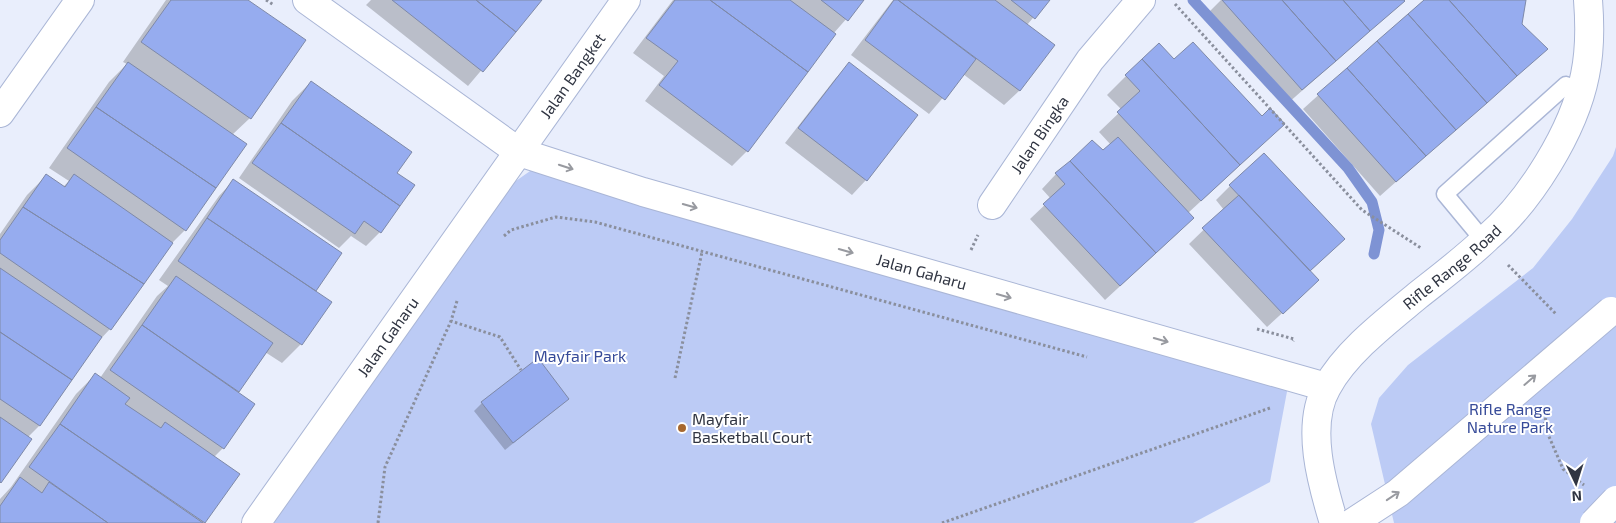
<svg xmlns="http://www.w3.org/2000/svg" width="1616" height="523" font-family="'Exo 2',sans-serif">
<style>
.green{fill:#bccbf5}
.shadow{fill:#0003}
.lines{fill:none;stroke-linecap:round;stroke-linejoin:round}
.stream{stroke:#7e93d4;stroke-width:11}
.building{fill:#96acef;stroke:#7e89a8}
.service-casing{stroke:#aab6d6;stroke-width:19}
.minor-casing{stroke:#aab6d6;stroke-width:30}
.path{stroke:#8a8f9d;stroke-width:3;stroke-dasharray:2.5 2.5;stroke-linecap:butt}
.service{stroke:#fff;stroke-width:16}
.minor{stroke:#fff;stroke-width:28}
.motorway-bridge-casing{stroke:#aab6d6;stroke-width:30;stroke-linecap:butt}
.motorway-bridge{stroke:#fff;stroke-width:28}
.oneway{stroke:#989aa0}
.poi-dot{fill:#a7682f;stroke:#fff;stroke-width:2}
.labels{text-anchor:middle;stroke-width:4;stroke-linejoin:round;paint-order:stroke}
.street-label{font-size:16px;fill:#303542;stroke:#fff}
.park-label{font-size:16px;fill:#374b99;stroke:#fff}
.poi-label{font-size:16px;fill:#303542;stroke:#fff;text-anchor:start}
</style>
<rect width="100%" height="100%" fill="#e9eefc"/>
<path class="green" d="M1616 147V523H1394L1371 424 1379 398 1408 365 1533 268 1572 219 1613 156Z
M533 169 1289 381 1270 482 1193 523H255L480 206Z"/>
<path class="shadow" d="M166 0H246L250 118 232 135 185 230 170 245 110 329 95 345 39 426 27 438 30 440 0 483V234L27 195 46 176 63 187 69 181 49 168 109 82 127 64 123 62Z
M371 0H541L468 86 366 5Z
M673 0H863L833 34 747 151 732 166 645 101 664 76 633 53Z
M893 0H1048L1027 25 1053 45 1019 91 1004 105 963 74 929 114 851 55Z
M1221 0H1405L1287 104 1207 14Z
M1424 0H1525L1521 24 1546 49 1380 196 1303 109Z
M1174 61 1262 118 1264 143 1188 213 1178 233 1105 300 1030 219 1051 199 1042 189 1056 174 1103 152 1111 145 1099 132 1122 110 1107 95 1126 76Z
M849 64 866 180 852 195 785 143 835 79Z
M311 82 396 173 380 232 366 246 351 236 339 248 239 178 292 101Z
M233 181 340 253 314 291 330 303 301 344 282 363 265 352 237 392 223 448 214 457 238 474 204 523H0V499L11 487 76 394 95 375 100 378 157 296 168 286 159 280 219 196Z
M1230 186 1344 239 1309 272 1303 294 1267 327 1189 244 1224 210 1216 200Z
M482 403 560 406 505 450 474 411Z"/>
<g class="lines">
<path class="stream" d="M1193 0 1348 168 1372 202 1379 230 1374 254"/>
</g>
<path class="building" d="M171 0H248L306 40 251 119 141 42Z
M392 0H476L516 32 483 72Z
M476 0H542L516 32Z
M675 0H710L808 72 748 152 659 85 678 61 646 38Z
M710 0H790L836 34 808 72Z
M821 0H864L848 21Z
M894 0H898L976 59 945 100 865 40Z
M898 0H995L1055 45 1020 91Z
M1011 0H1050L1035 19Z
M1222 0H1282L1336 61 1302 90Z
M1282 0H1343L1370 31 1336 61Z
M1343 0H1404L1405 1 1370 31Z
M1424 0H1449L1517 76 1487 103 1408 14Z
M1449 0H1526L1522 24 1548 49 1517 76Z
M1408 14 1487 103 1456 130 1377 41Z
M1377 41 1456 130 1426 156 1347 68Z
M1193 42 1262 116 1270 108 1285 124 1240 165 1142 59 1159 43 1174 59Z
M1142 59 1240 165 1201 201 1117 112 1140 91 1125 75Z
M128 62 247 144 216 188 96 107Z
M849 62 918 115 867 181 798 128Z
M1347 68 1426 156 1396 182 1317 94Z
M311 81 412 152 397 173 415 185 400 206 281 123Z
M96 107 216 188 186 231 67 148Z
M281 123 400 206 381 233 364 221 355 234 252 163Z
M1118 137 1194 218 1156 253 1070 161 1092 140 1103 150Z
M1264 153 1345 239 1310 271 1229 185Z
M1070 161 1156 253 1120 286 1043 204 1065 184 1055 173Z
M46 174 65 187 74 174 173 243 144 284 23 207Z
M233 179 342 253 316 291 207 218Z
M1239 195 1319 280 1283 314 1202 228Z
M23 207 144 284 111 330 0 253V240Z
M207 218 332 302 302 345 178 261Z
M0 268 102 337 72 380 0 332Z
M176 276 273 343 239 392 142 325Z
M142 325 255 404 224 449 110 370Z
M0 332 72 380 40 426 0 399Z
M538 358 569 399 513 443 481 402Z
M95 373 130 398 125 404 161 428 165 422 240 474 205 523 60 424Z
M0 417 32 439 1 483 0 482Z
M60 424 203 523H108L29 467Z
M20 477 42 493 49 482 108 523H0V506Z"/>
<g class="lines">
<defs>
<path id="service" d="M1484 241 1445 194 1566 85"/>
<g id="minor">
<path id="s1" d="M307 0 519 152 643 192 1326 387"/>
<path d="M0 113 80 0"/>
<path id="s2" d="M992 205 1090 60 1141 0"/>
<path id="s3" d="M256 523 626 0"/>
<path id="s4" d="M1334 523C1322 484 1305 425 1327 387 1346 352 1387 321 1417 296 1441 277 1465 259 1487 238 1530 201 1574 131 1585 75 1590 51 1590 25 1588 0"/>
</g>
</defs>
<use href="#service" class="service-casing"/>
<use href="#minor" class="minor-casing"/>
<path class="path" d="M266 0 274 5
M1175 4 1362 210 1421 248
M504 236 511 230 556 217 595 222 1087 357
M971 250 978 235
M1508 265 1556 314
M457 301 451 321 500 337 521 370
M1257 329 1294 339 1293 341
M675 378 702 252
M1547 413 1544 425 1563 469 1584 485
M378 523 385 467 451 321
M942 523 1270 408"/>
<use href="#service" class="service"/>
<use href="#minor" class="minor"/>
<defs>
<path id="motorway-bridge" d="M1352 523 1398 493 1611 311
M1594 523 1616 500"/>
</defs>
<use href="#motorway-bridge" class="motorway-bridge-casing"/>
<use href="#motorway-bridge" class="motorway-bridge"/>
</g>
<defs><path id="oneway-shaft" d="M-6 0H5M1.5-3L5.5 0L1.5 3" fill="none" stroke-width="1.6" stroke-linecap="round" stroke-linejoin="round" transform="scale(1.25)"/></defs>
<g class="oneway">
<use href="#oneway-shaft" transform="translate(566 167) rotate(18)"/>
<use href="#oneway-shaft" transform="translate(690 206) rotate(16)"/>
<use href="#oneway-shaft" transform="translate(846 251) rotate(16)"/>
<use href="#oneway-shaft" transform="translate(1004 296) rotate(16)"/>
<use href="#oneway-shaft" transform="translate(1161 340) rotate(16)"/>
<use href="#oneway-shaft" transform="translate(1530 380) rotate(-41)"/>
<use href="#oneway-shaft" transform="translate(1393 496) rotate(-34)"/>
</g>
<circle class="poi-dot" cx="682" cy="428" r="5"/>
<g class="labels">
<g class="street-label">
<text dy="6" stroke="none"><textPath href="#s3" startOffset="548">Jalan Bangket</textPath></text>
<text dy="6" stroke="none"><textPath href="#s2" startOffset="85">Jalan Bingka</textPath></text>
<text dy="6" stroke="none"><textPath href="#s4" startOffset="314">Rifle Range Road</textPath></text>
<text dy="6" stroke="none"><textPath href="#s1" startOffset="681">Jalan Gaharu</textPath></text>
<text dy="6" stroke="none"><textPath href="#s3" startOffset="228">Jalan Gaharu</textPath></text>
</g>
<g class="park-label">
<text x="580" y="362">Mayfair Park</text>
<text x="1510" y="415">Rifle Range<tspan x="1510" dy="18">Nature Park</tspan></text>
</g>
<g class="poi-label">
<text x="692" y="425">Mayfair<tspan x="692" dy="18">Basketball Court</tspan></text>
</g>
</g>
<g transform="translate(1576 483) rotate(176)" stroke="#ffffff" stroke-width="4" paint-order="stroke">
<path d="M0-4L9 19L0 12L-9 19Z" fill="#303542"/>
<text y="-8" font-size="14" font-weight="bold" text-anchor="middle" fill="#303542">N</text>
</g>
</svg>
